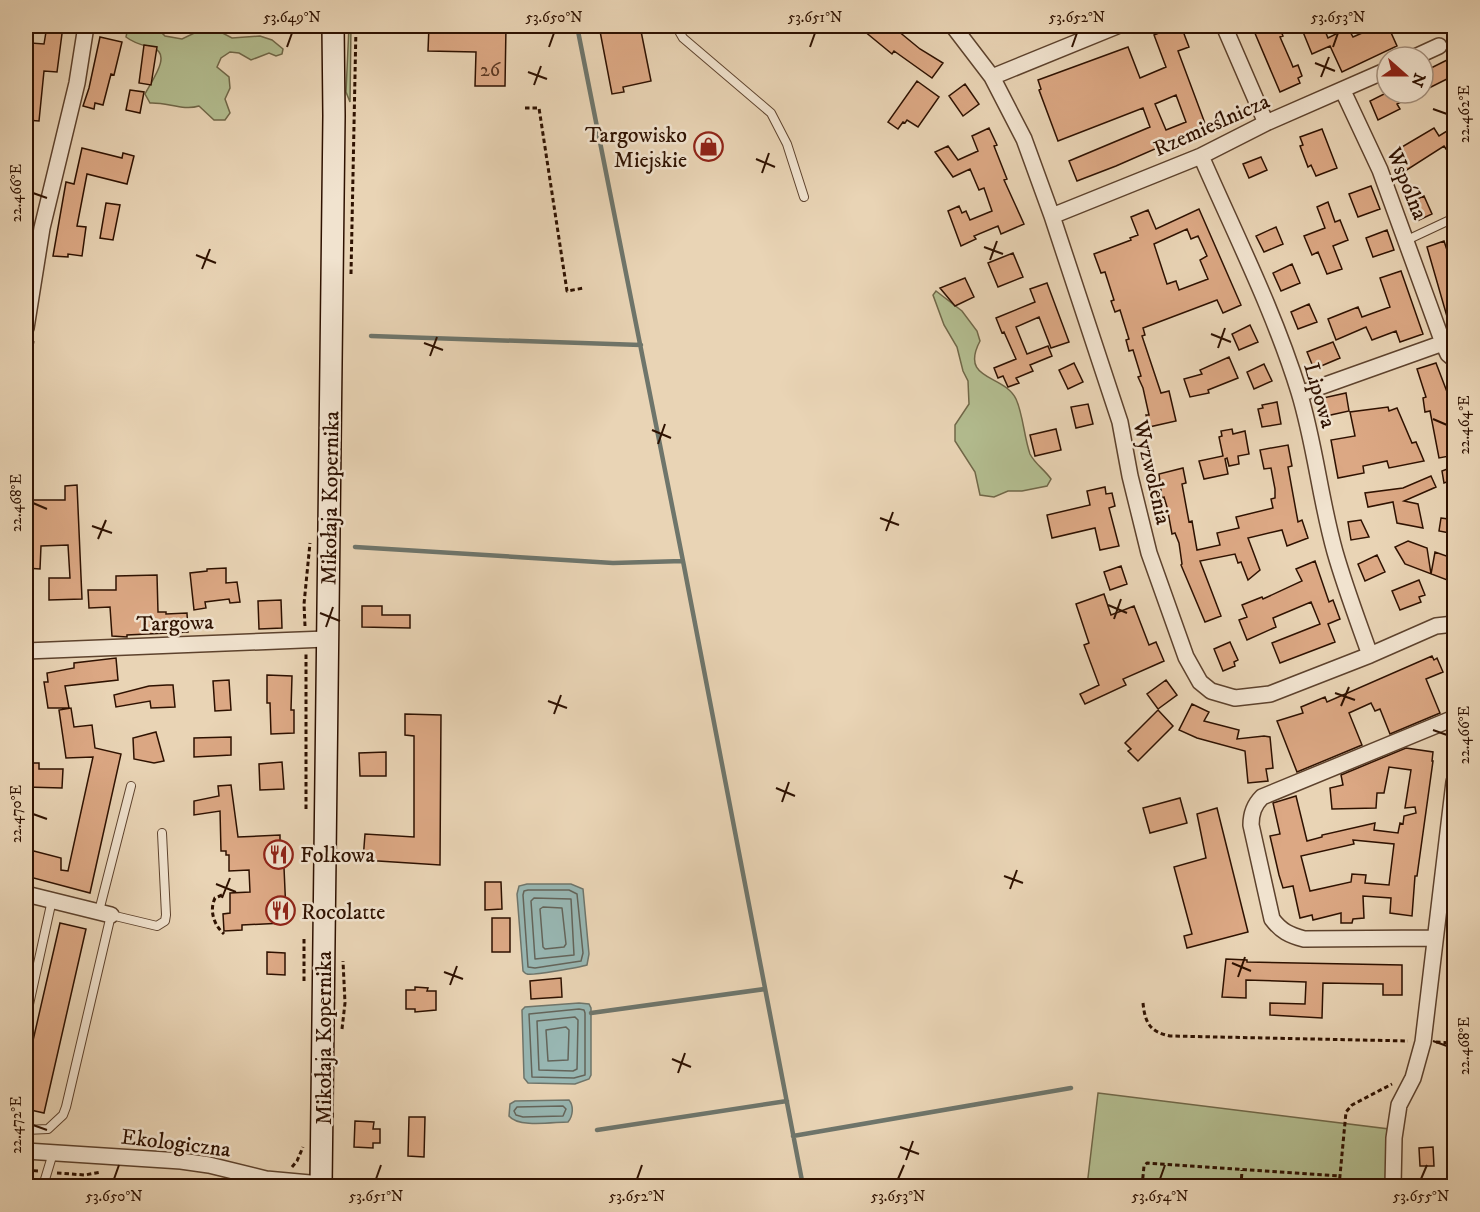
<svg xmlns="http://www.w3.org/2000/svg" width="1480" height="1212" font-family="'IM FELL DW Pica',serif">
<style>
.green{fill:#b3bd90;stroke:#706748;stroke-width:1.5}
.water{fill:#98b7b3;stroke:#6e756b;stroke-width:1.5}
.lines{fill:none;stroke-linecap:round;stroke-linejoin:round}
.shore{stroke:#63645a;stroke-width:1.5}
.stream{stroke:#6e756b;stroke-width:4.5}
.building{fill:#dca884;stroke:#2e1100;stroke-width:1.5;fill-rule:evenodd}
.service-casing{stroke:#5d422d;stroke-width:10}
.minor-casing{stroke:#5d422d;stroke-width:18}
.secondary-casing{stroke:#2e1100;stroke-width:24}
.path{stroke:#2e1100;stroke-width:3;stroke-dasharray:4.5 3;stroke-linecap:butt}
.service{stroke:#f1e3cf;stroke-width:8}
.minor{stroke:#f1e3cf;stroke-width:15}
.secondary{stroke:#f1e3cf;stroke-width:21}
.ticks{fill:none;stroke:#2e1100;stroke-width:2}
.labels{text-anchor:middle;stroke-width:5;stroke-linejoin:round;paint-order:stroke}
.number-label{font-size:20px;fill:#5a3721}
.street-label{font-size:22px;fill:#2e1100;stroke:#f1e3cf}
.poi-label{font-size:22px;fill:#2e1100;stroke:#f1e3cf;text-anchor:start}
.neatline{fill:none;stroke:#2e1100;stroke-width:2}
.ticks-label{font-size:15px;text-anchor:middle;fill:#2e1100}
</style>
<rect width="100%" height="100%" fill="#e9d4b5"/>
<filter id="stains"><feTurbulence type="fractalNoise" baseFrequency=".00333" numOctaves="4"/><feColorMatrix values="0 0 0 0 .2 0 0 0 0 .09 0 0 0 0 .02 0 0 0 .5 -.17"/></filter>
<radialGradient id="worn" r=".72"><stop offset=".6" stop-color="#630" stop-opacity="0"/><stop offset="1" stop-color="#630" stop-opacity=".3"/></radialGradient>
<path class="green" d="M133 26 157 28 165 36 182 39 209 26 232 38 260 36 272 40 283 49 282 54 276 56 269 53 251 60 239 53 230 52 221 58 217 67 229 77 230 88 225 99 230 113 225 120H214L199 106C183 111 167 102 150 103L145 94C150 83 173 54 153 48 143 45 135 44 126 37L128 27Z
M349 26H351L350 102 346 92Z
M936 291 962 311 977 331 980 341C959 381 1004 374 1016 399 1023 414 1024 437 1030 454 1035 464 1044 469 1051 479L1047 486 1022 491H1008L994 497 980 495 975 472 955 441V425L969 404 968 381 963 371 957 347 944 325 933 295Z
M1098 1093 1389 1129 1386 1186H1087Z"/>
<path class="water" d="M527 884H571L583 889 589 954 587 965C581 967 531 976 527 974 525 974 524 972 523 971L517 894 519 886Z
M579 1003 589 1004 591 1008V1075L589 1079 575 1084 528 1083 524 1078 522 1010 525 1007Z
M569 1100C574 1106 573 1116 568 1122 554 1122 518 1128 509 1116L510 1104 515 1101Z"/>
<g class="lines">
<path class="shore" d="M528 890H569L577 894 583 953 581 961 535 968 528 967 523 895 524 891Z
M534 898 571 899 574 955 535 959 531 901Z
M543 907 562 908 566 944 564 947 545 949 543 947 540 909Z
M579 1009 584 1010 585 1013V1075L574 1078 532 1077 529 1014Z
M575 1017 578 1020 577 1069 573 1071 539 1070 537 1021Z
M566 1027 569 1030 568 1060 548 1061 546 1030Z
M563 1106 566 1109 563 1116 523 1117 516 1115 514 1111 517 1107Z"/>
<path class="stream" d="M577 26 683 561 803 1186
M371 336 641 345
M355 547 613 563 683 561
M591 1013 765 989
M597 1130 787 1101
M793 1136 1071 1088"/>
</g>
<path class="building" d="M47 26H63L57 72 44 71 39 121 26 120V60H29L31 43 44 44Z
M429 26H506L505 86H475L476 52 428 51Z
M599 26H640L651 81 623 87 624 92 612 94Z
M858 26H892L920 49 943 63 932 78 894 51 892 54Z
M1164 26H1181L1189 47 1178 51 1206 126 1170 140 1171 142 1116 166 1077 181 1069 161 1150 127 1143 108 1058 141 1039 90 1041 89 1038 80 1128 47 1140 78 1166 67 1154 35 1164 31ZM1176 95 1186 122 1166 130 1155 104Z
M1267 26H1279L1283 36 1280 37 1291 62 1293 67 1298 65 1302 76 1298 78 1300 83 1280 92 1254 31Z
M1306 26H1323L1328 38 1348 28 1353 37 1378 26 1380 29 1388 26 1397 46 1342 72 1330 46 1312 54 1303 32 1308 30Z
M100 37 122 42 114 75 111 74 103 105 95 103 94 109 83 106 89 88Z
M144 45 157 47 151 85 139 83Z
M1455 56V75L1423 91V72Z
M917 81 939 97 918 127 907 120 905 123 903 122 898 129 888 122Z
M965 84 979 104 963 116 949 96Z
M130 90 144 92 140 113 126 110Z
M1386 93H1418L1397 104 1400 109 1378 120 1370 101Z
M1455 126V144L1446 149 1444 146 1402 173 1390 154 1434 128 1439 136Z
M989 128 997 145 994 146 1007 179 1004 180 1024 224 1001 234 998 226 974 236 976 239 961 246 948 211 959 206 962 213 966 211 970 220 992 211 984 188 979 190 970 169 953 177 935 152 948 146 958 160 978 151 972 136Z
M1322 129 1337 168 1316 176 1311 165 1308 167 1300 146 1303 145 1300 137Z
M82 148 122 158 123 153 134 156 127 184 87 174 77 226 86 227 82 256 68 254V257L53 256 66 182 74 184Z
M1261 157 1267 170 1249 178 1243 164Z
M1371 186 1380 209 1358 217 1349 194Z
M1424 196 1432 214 1417 221 1408 203Z
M1328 202 1335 222 1340 220 1348 240 1333 246 1342 269 1327 274 1318 252 1312 255 1304 236 1325 228 1317 207Z
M106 203 120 205 113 240 100 238Z
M1199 209 1241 305 1223 313 1217 300 1143 328 1145 335 1142 336 1161 393 1169 391 1176 421 1149 427 1146 415H1149L1143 388 1138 377 1141 376 1133 350 1129 351 1126 340 1129 339 1120 310 1115 312 1111 301 1114 300 1105 272 1101 273 1094 254 1131 240 1130 238 1138 235 1131 217 1148 210 1156 229ZM1187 229 1191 239 1198 236 1207 256 1200 260 1208 279 1179 290 1176 281 1167 284 1154 244Z
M1276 227 1283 244 1264 252 1256 236Z
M1387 230 1394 250 1373 257 1366 238Z
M1444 241 1447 250 1451 249 1455 258V327H1450L1427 247Z
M1013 253 1023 277 998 287 988 263Z
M1292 264 1300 283 1281 291 1273 273Z
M1401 271 1423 334 1400 342 1396 331 1372 340 1366 327 1336 340 1328 319 1358 307 1362 317 1390 307 1380 278Z
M965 278 974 297 955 306 940 288Z
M1047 283 1069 342 1051 348 1039 317 1016 327 1027 354 1048 346 1052 356 1030 365 1033 371 1016 378 1019 383 1008 387 1003 376 998 378 994 368 1016 359 1004 332 1002 333 996 318 1035 302 1030 289Z
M1309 304 1317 322 1298 329 1291 312Z
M1250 325 1258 342 1239 350 1232 334Z
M1333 342 1340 358 1314 369 1307 352Z
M1229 357 1238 378 1208 390 1209 393 1190 397 1184 379 1202 374 1200 370Z
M1074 363 1083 382 1068 389 1059 370Z
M1436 363 1449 397H1450L1455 418V455L1439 458 1430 411 1425 412 1423 398 1426 397 1417 369Z
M1264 364 1272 381 1254 389 1247 372Z
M1346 393 1349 411 1326 416 1323 398Z
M1277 402 1281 424 1262 427 1258 409 1263 408 1262 405Z
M1088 404 1093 424 1076 428 1071 407Z
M1388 407 1389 411 1397 408 1412 443 1416 442 1424 461 1389 468 1387 461 1363 466 1364 473 1338 478 1331 440 1355 436 1350 412Z
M1056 429 1061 450 1035 456 1030 435Z
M1232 429 1233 434 1245 431 1249 454 1238 456 1239 464 1229 466 1227 458 1225 459 1228 474 1204 479 1199 461 1223 456 1219 437 1222 436 1221 431Z
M1288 445 1292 466 1288 467 1298 522 1302 520 1308 538 1287 546 1282 530 1248 538 1260 570 1248 580 1241 562 1238 563 1235 554 1200 561 1221 616 1205 622 1181 565 1182 564 1179 543 1175 533 1172 534 1167 507 1164 497 1162 498 1159 474 1183 468 1186 483 1182 484 1189 522 1192 521 1197 550 1220 545 1217 533 1239 528 1236 517 1273 508 1271 499 1275 498V489L1271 468 1264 469 1260 450Z
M1455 466V479L1444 483 1442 471Z
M1431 476 1436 487 1404 501 1418 504 1423 528 1397 523 1393 502 1368 507 1365 493 1403 488Z
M77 485 82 599 49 600V578H70L68 545 41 546 40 569 26 568V542H28L27 500H65V486Z
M1105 487 1106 494 1112 493 1115 506 1109 508 1119 546 1100 550 1095 528 1052 538 1047 515 1090 505 1087 491Z
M1441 518 1455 520V534L1439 531Z
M1361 520 1369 537 1351 540 1348 522Z
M1408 541 1427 548 1431 574 1435 552 1455 559V583L1405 564 1395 547Z
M1377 555 1385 572 1365 581 1358 564Z
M1315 561 1329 602 1333 600 1340 619 1328 624 1335 642 1280 663 1272 643 1320 624 1311 602 1273 618 1276 627 1247 640 1239 620 1247 617 1242 605 1262 597 1263 599 1302 581 1296 569Z
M1121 566 1127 584 1110 590 1104 572Z
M226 568V583L237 582 240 602 230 603 229 599 205 602 206 608 194 610 190 573 207 571V569Z
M157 575 158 612H166V614L187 613 188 632 127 635V637L112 636 110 607 89 608 88 590H116V576Z
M1419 580 1425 595 1419 597 1421 602 1400 610 1392 591Z
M1104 594 1111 615 1134 606 1149 645 1156 642 1164 661 1123 679 1126 685 1085 704 1080 694 1099 685 1084 645 1089 643 1076 604Z
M281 600 282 628 259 629 258 601Z
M362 606H382V615H410V628L362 627Z
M1230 642 1238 660 1234 662 1235 666 1223 671 1214 649Z
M1432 656 1434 660 1437 658 1443 672 1426 679 1440 713 1390 734 1380 709 1375 711 1371 703 1349 713 1362 745 1297 772 1277 721 1303 713 1301 707 1325 697 1327 702Z
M116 658 118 680 65 686 69 708H48L44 682H48L47 673 74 668V663Z
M267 675 292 676 291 710H294V733L271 734 270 703H267Z
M229 680 231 710 215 711 213 681Z
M1166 680 1177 695 1158 709 1147 694Z
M167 685H173L175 707 151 708 150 701 116 707 114 695 149 686Z
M1192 704 1209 712 1204 721 1239 730 1237 739 1264 736 1270 737 1273 768 1266 769 1268 781 1248 783 1245 751 1197 738 1179 730Z
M71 708 74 727 92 725 95 748 121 754 90 893 26 876V849L61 858V870L68 871 93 757 66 758 59 710Z
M1158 710 1173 726 1138 761 1128 751 1131 749 1125 743Z
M405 714 441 715 440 865 363 860 365 834 414 837V736L405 735Z
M156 732 164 761 154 763 134 759 133 738Z
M231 737V755L194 757V738Z
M1406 748 1433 752 1432 761H1433L1417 876H1415L1412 916 1390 913 1391 898 1363 896 1364 918 1353 919 1352 923H1341V913L1313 920 1312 915 1300 918 1293 886 1283 888 1279 875 1270 836 1280 834 1273 803 1296 796 1307 841 1322 837V835L1375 823 1374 830 1398 833 1400 823 1403 824 1404 816 1416 813 1415 807 1405 808 1411 770 1389 767 1384 793H1377L1376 808 1332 809 1330 788 1343 785 1341 775ZM1353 840 1394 844 1389 885 1365 883 1366 875 1352 874 1351 882 1310 891 1301 856 1354 844Z
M386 752V776H360L359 753Z
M282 762 284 789 260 790 259 764Z
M26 763H39V769H63L62 788 26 787Z
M231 785 238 837 280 835V846L283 845 286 913H283V923L242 925V930L224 931 223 914 230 913V893L250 892 249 870 229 871V855H226V851H221L220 811 194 815V801L219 796 218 786Z
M1180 798 1187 823 1150 833 1143 808Z
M1217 808 1248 932 1187 948 1184 936 1192 934 1174 867 1206 858 1197 814Z
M485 882H501L502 909 485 910Z
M492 918H510V952H492Z
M60 923 86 929 44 1113 26 1109V1071Z
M267 952 285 953V975L267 974Z
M1226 959 1247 960V962L1402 965V995H1383V984L1323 983 1322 1018 1270 1015V1003L1305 1004 1306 982 1246 980V998L1222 997Z
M561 978 562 997 531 999 530 981Z
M415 987 428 988 427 991H436V1010L415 1012V1009H406V990H415Z
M409 1117H425L424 1157 408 1156Z
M355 1121 374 1122 373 1129H380V1143H373V1148L354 1147Z
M1433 1147 1434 1166H1420L1419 1148Z"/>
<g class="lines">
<defs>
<path id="service" d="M676 26 683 38 771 113 787 144 804 197
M1407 240 1454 218
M99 911 131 786
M26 1018 52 900
M26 1130 48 1129 63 1115 66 1107 111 915 157 926 165 921 166 915 162 833
M43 1186 53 1153"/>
<path id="minor" d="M953 26 992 77 1024 139 1052 216 1120 422 1130 476 1149 553 1186 657 1200 682 1211 691 1235 698 1270 694 1370 655 1436 626 1454 624
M1224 26 1266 123
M1415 57 1439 46
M992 77 1117 26
M1343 91 1380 170 1443 343 1448 354 1454 359
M1201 156C1235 234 1274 311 1299 392 1315 444 1320 499 1335 552 1345 587 1358 621 1370 655
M1052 216 1201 156 1266 123 1387 70
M26 328 42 228 77 83 86 26
M1300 394 1443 343
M26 651 326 639
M26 894 111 915
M1435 938 1304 939C1289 935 1281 931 1272 919L1251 825C1251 813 1254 805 1262 797L1454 718
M26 1151 181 1161 209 1165 266 1179 321 1184
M1393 1186 1394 1138 1399 1105 1413 1078 1423 1042 1454 782"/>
<path id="secondary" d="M321 1186 334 116 333 26"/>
</defs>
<use href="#service" class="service-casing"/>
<use href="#minor" class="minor-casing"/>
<use href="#secondary" class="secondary-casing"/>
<path class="path" d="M525 108H539L567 291 584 288
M351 274 356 26
M26 389 33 341
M305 626 304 604 310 543
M306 809V653
M222 895 215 898C209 911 214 925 224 934
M304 981V938
M1143 1003C1145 1023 1150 1032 1170 1036L1408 1041
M342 1029 345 1003 343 961
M1436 1042 1454 1043
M292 1167 297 1161 303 1147
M26 1170 38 1171
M57 1173 85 1175 101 1172
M1142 1186 1144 1166 1147 1163 1340 1176
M1241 1186 1242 1170
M1339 1186 1346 1112 1352 1105 1392 1084"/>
<use href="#service" class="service"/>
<use href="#minor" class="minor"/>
<use href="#secondary" class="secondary"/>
</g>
<path class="ticks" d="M287 47 292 33M549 47 554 33M810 47 815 33M1072 47 1077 33M1333 47 1338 33M1315 63 1335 71M528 72 547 79M1321 77 1329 57M534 85 541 66M1433 109 1447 114M756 159 775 167M762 173 769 153M33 193 47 198M984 247 1003 254M196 255 216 263M990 260 997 241M202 269 210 249M1211 334 1231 342M424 343 443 350M1218 348 1225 328M430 356 437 337M1433 419 1447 425M652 430 671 438M658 444 665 424M33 503 47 509M880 518 899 525M92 526 112 533M886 531 893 512M98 539 106 520M1108 605 1127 613M320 613 340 621M1114 619 1121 599M326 627 333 607M1335 693 1355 700M548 701 567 708M1341 706 1349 687M554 714 561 695M1433 730 1447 735M776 788 795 796M782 802 789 782M33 814 47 819M1004 876 1023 883M216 884 236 892M1010 889 1017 870M222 898 230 878M1232 963 1251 971M444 972 463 979M1238 977 1245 957M450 985 457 966M1433 1041 1447 1046M672 1059 691 1067M678 1073 685 1053M33 1125 47 1130M900 1147 919 1154M906 1160 913 1141M114 1179 119 1165M376 1179 381 1165M637 1179 642 1165M898 1179 904 1165M1160 1179 1165 1165M1421 1179 1427 1165"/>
<defs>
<symbol id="shop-ring" viewBox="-11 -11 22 22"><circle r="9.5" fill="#f1e3cf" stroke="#8f2418" stroke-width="1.5"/><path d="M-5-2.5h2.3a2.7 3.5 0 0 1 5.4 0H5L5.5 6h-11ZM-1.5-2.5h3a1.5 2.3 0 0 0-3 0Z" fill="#8f2418"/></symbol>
<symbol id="restaurant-ring" viewBox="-11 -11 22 22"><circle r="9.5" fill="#f1e3cf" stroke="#8f2418" stroke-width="1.5"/><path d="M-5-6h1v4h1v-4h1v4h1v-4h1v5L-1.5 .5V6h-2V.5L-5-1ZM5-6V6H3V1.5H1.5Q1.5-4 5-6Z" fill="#8f2418"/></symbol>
</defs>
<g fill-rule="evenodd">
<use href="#shop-ring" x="692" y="130" width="33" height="33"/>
<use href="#restaurant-ring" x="262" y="838" width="33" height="33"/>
<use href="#restaurant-ring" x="264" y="894" width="33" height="33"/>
</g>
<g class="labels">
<g class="number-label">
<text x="490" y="76">26</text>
</g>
<g class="street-label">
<text transform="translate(1211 124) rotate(-24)" y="8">Rzemieślnicza</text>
<text transform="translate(1408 183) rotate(68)" y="8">Wspólna</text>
<text transform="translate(1321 395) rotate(74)" y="8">Lipowa</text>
<text transform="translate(1153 472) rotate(77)" y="8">Wyzwolenia</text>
<text transform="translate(329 498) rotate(-89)" y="8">Mikołaja Kopernika</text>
<text transform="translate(175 622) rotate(-2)" y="8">Targowa</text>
<text transform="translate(323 1038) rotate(-90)" y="8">Mikołaja Kopernika</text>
<text transform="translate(176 1142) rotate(7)" y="8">Ekologiczna</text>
</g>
<g class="poi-label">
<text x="687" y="142" text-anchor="end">Targowisko<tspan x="687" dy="25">Miejskie</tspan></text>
<text x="300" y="862">Folkowa</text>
<text x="301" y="919">Rocolatte</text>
</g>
</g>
<rect width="1480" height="1212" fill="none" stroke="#e9d4b5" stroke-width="66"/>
<g transform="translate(1405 75) rotate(111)"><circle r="28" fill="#f1e3cf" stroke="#a38f7c" stroke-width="1.5"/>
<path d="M0-4.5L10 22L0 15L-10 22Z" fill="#8f2418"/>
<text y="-9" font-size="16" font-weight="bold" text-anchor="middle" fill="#2e1100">N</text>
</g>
<rect x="33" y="33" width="1414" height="1146" class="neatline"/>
<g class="ticks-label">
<text x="292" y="22">53.649°N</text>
<text x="554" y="22">53.650°N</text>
<text x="815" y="22">53.651°N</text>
<text x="1077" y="22">53.652°N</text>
<text x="1338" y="22">53.653°N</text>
<text transform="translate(1464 114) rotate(-90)" y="5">22.462°E</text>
<text transform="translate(16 193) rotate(-90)" y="5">22.466°E</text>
<text transform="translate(1464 425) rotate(-90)" y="5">22.464°E</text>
<text transform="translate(16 503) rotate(-90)" y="5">22.468°E</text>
<text transform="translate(1464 735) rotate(-90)" y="5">22.466°E</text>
<text transform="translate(16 814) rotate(-90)" y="5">22.470°E</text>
<text transform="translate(1464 1046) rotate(-90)" y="5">22.468°E</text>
<text transform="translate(16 1125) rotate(-90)" y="5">22.472°E</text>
<text x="114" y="1201">53.650°N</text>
<text x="376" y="1201">53.651°N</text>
<text x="637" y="1201">53.652°N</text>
<text x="898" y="1201">53.653°N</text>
<text x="1160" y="1201">53.654°N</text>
<text x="1421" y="1201">53.655°N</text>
</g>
<rect width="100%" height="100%" filter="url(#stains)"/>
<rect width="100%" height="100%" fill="url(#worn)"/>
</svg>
